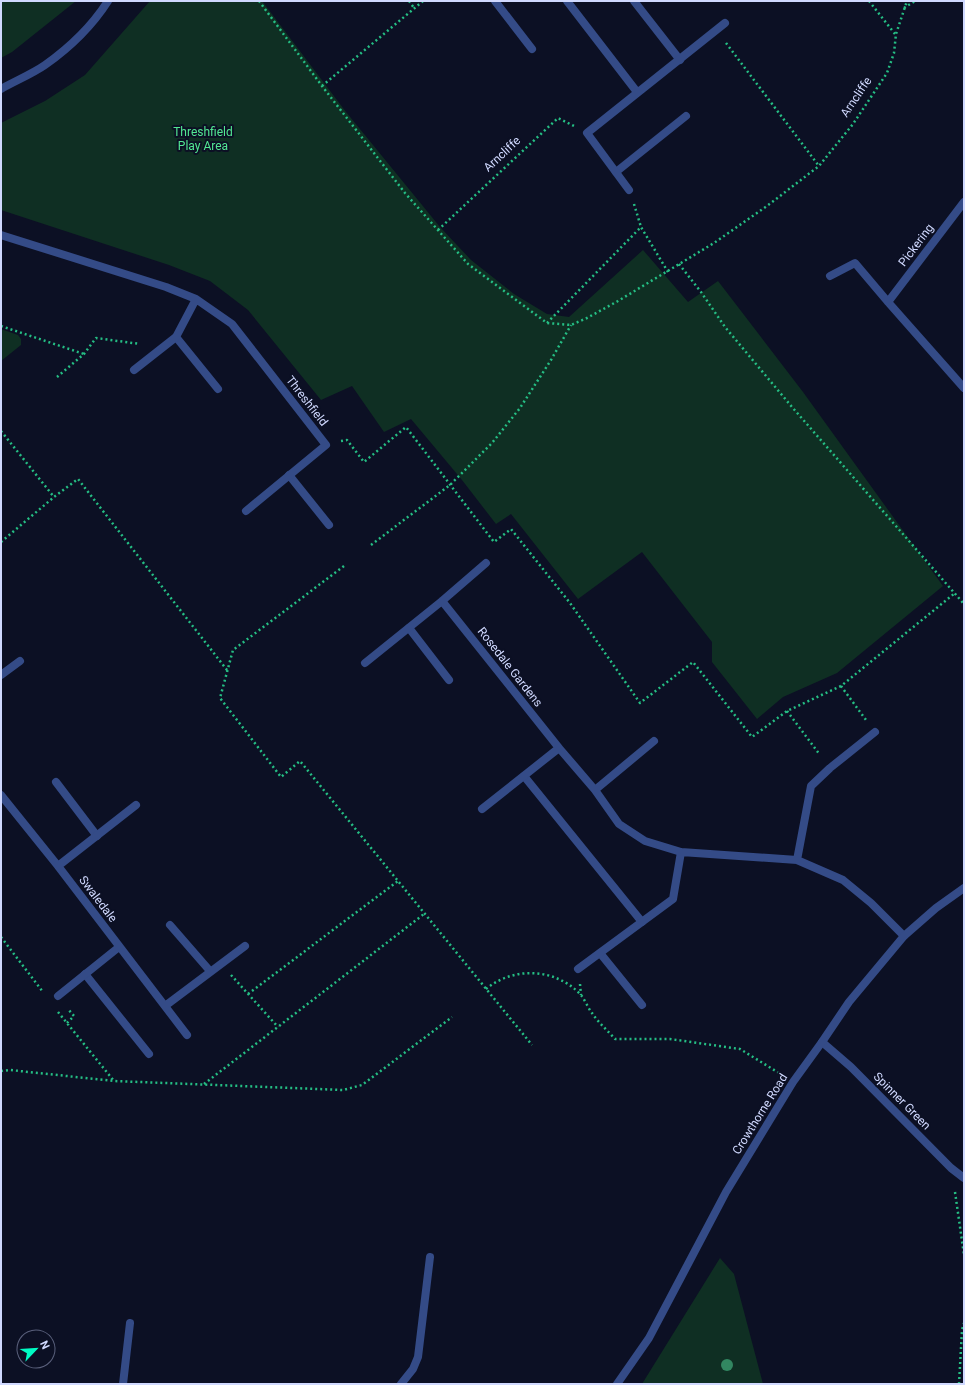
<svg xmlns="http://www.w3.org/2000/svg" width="965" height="1385" font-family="Roboto,sans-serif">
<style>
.green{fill:#0f2f23}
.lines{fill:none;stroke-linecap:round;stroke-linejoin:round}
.path{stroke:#25be84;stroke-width:2.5;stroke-dasharray:2 3;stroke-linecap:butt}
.service{stroke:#344b87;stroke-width:8}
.minor{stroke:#344b87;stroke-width:8}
.tertiary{stroke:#344b87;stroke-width:8}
.tree{fill:#328761}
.labels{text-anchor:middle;stroke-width:4;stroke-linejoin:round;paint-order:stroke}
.street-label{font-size:12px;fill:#d0d9ff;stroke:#0c1024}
.park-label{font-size:12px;fill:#52e893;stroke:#0c1024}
</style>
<rect width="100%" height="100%" fill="#0c1024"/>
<path class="green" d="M1 1H76L12 52 1 58Z
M150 1H262L346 112 440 227 471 260 514 294 547 314 569 317 643 250 688 302 718 281 803 392 943 586 837 673 783 697 757 719 712 662V642L642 552 578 599 511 514 496 524 462 480 411 419 384 432 352 386 321 400 248 310 210 281 169 265 1 210V123L45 101 85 75Z
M1 329 18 335 21 339V345L1 361Z
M720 1258 734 1274 763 1384H642Z"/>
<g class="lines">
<path class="path" d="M259 1 322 86 405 193 468 264 547 323 571 325 587 318 618 301 714 243 767 206 819 166 853 124 887 73 894 53 896 34 907 1
M409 1 414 8
M869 1 895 34
M904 8 915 1
M726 43 819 166
M322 86 423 1
M634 204 641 227
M438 230 558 118 574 126
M679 264 701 292 725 327 792 407 964 604
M547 323 641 227 668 272
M1 326 84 354
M57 377 84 354 96 338 140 344
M1 431 54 497 78 479 227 670
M341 441 347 440 364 462 406 427 494 542 511 529 570 603 640 703 693 662 752 737 787 711 841 686 955 593
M1 542 54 497
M371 545 450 485 492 443 520 408 551 360 571 325
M344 566 233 650 220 698 281 777 300 761 532 1045
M841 686 866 720
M787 711 820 755
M1 937 43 992
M231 975 278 1027
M580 984 581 995
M486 989C514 966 556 968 581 995 585 1000 588 1008 592 1013 598 1022 607 1030 615 1039H670L740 1049 779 1073
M248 994 398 881
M58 1012 114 1081
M67 1023 74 1016 68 1009
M1 1071 10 1070 114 1081 343 1090 362 1085 452 1017
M204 1084 424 914
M955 1192 964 1255
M959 1384 962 1330 964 1323"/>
<path class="service" d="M495 1 532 49
M634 1 680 60
M616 172 686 116
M176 337 218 389
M289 475 329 525
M409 628 449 680
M524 776 642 922
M56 782 97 836
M170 925 210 971
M600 953 642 1005
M85 974 149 1054
M401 1384 413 1369 418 1357 430 1257"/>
<path class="minor" d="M567 1 637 92
M629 190 587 133 725 23
M1 235 166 287 196 299 232 324 326 445 246 511
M830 276 855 263 888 302 964 388
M888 302 964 202
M134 370 176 337 196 299
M442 601 559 748 595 790 619 824 645 841 681 852 797 860 843 880 871 903 904 936
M365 663 442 601 486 563
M1 675 20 661
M595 790 654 741
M1 795 58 866 187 1035
M482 809 559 748
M797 860 811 786 830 768 875 732
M58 866 136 805
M578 969 673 899 681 852
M58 996 119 947
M165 1006 245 946
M822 1042 851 1067 951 1168 964 1178
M123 1384 130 1323"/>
<path class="tertiary" d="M1 89C15 81 32 74 45 65 69 48 92 26 108 1
M617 1384 649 1338 726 1192 793 1082 822 1042 849 1002 904 936 936 908 964 888"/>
</g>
<circle class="tree" cx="727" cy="1365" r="6"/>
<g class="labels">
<g class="street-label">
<text transform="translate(856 97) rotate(-56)" y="4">Arncliffe</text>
<text transform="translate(502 154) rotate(-43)" y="4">Arncliffe</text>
<text transform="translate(916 245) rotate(-53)" y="4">Pickering</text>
<text transform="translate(307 401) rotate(52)" y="4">Threshfield</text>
<text transform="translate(510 667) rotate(52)" y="4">Rosedale Gardens</text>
<text transform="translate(98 899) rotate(53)" y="4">Swaledale</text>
<text transform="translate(902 1101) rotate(45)" y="4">Spinner Green</text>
<text transform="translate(760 1114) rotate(-58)" y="4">Crowthorne Road</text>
</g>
<g class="park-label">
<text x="203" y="136">Threshfield<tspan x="203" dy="14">Play Area</tspan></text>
</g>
</g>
<rect width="965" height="1385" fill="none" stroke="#d0d9ff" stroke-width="4"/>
<g transform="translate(36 1349) rotate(65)"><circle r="19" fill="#0c1024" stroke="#5a607c"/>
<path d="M0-3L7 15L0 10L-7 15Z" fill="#00fbc4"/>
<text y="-6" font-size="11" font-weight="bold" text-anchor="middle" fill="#d0d9ff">N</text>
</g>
</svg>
